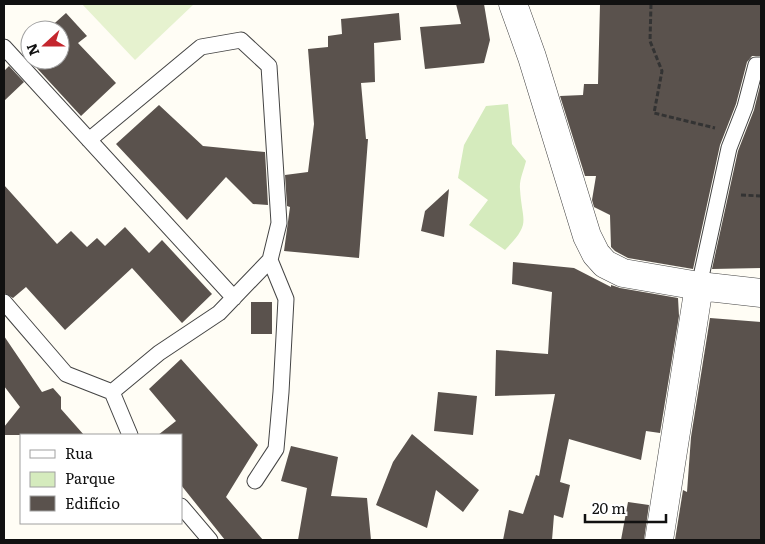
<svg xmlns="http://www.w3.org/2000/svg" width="765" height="544" font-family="Literata,serif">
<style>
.green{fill:#d5ebbd}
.pitch{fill:#e6f2cf}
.building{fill:#5a524d}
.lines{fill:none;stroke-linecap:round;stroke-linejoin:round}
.service-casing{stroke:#444;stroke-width:17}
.minor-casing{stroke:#444;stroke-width:29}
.path{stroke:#333;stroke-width:3;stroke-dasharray:5 2.5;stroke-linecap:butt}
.service{stroke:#fff;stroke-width:15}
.minor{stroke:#fff;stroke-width:28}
</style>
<rect width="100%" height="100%" fill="#fffdf5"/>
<path class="green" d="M508 104 512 144 526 161C524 170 519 180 520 189 522 223 532 222 505 250L469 225 488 200 458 178 464 145 486 106Z"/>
<path class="pitch" d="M82 4H194L135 60Z"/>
<path class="building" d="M456 4H484L490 40 484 63 425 69 420 27 461 24Z
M600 4H761V56H752L747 62 736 104 720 145 693 269 628 258 615 251 611 247 610 215 594 207 592 200 596 176H585L560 96 583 95 584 84H598Z
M66 13 87 36 78 43 116 83 81 116 23 53 30 46V60H60V30H47Z
M399 13 401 40 374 43 375 82 361 83 366 139H368L359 258 284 251 290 207 287 206 285 175 308 172 314 124 308 49 328 47V36L342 34 341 19Z
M9 66 24 82 4 101V71Z
M761 82V268L712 269 738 151 754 110Z
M159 105 203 146 265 152 268 205 253 204 226 177 187 220 116 144Z
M4 185 57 244 71 231 87 247 97 238 105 246 125 227 149 253 162 240 212 294 182 323 132 268 65 330 26 287 13 298 4 293Z
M449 189 444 237 421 231 425 211Z
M513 262 574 268 611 287V285L620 288 678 298 679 316 660 433 646 431 641 460 569 439 560 482 570 485 563 518 554 515 552 540H503L509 510 523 514 536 475 539 476 555 394 495 396 496 350 548 354 552 292 512 284Z
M251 302H272V334H251Z
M710 318 761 322V540H675L683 490 687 492 691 437Z
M4 336 42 392 53 388 61 397V409L84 435H4V427L20 407 4 386Z
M181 359 258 445 226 497 263 540H225L181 485V435H158L176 421 149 389Z
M438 392 477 396 473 435 434 431Z
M412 434 479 490 463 512 436 490 427 528 376 505 393 462Z
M291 446 338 457 331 496 367 498 371 540H298L307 488 281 481Z
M628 502 649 505 644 540H621Z"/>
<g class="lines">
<defs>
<path id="service" d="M4 47 234 298
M699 286 729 148 745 107 756 65H761
M4 302 66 374 112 392 159 353 219 313 270 260 279 223 269 66 241 40 201 47 89 140
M112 392 130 435
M255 481 276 449 281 392 286 299 270 260
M181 506 210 540"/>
<path id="minor" d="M513 4 532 57 587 236 596 254 605 264 623 273 699 286 761 293
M659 540 699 286"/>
</defs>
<use href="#service" class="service-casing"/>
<use href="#minor" class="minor-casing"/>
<path class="path" d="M651 4 650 41 662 71 654 113 715 128
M741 195 761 196"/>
<use href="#service" class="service"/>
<use href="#minor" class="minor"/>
</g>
<rect width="765" height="544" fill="none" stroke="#111111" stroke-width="10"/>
<rect x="20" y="434" width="162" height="90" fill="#ffffff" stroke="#a0a0a0"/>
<rect x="30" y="450" width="25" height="8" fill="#ffffff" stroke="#a0a0a0"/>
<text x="65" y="459" font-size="15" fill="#111111">Rua</text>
<rect x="30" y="472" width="25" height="15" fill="#d5ebbd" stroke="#a0a0a0"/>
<text x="65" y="484" font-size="15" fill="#111111">Parque</text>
<rect x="30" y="496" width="25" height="15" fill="#5a524d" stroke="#a0a0a0"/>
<text x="65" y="509" font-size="15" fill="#111111">Edifício</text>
<g transform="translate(45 45) rotate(249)"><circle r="24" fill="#ffffff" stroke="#a0a0a0"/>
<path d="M0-4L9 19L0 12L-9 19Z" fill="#c4262e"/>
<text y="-8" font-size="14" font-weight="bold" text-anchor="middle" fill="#111111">N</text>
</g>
<path d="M585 514v8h81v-8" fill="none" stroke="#111111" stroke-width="2.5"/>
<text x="592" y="514" font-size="15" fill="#111111" stroke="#ffffff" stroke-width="4" paint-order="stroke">20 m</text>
</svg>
